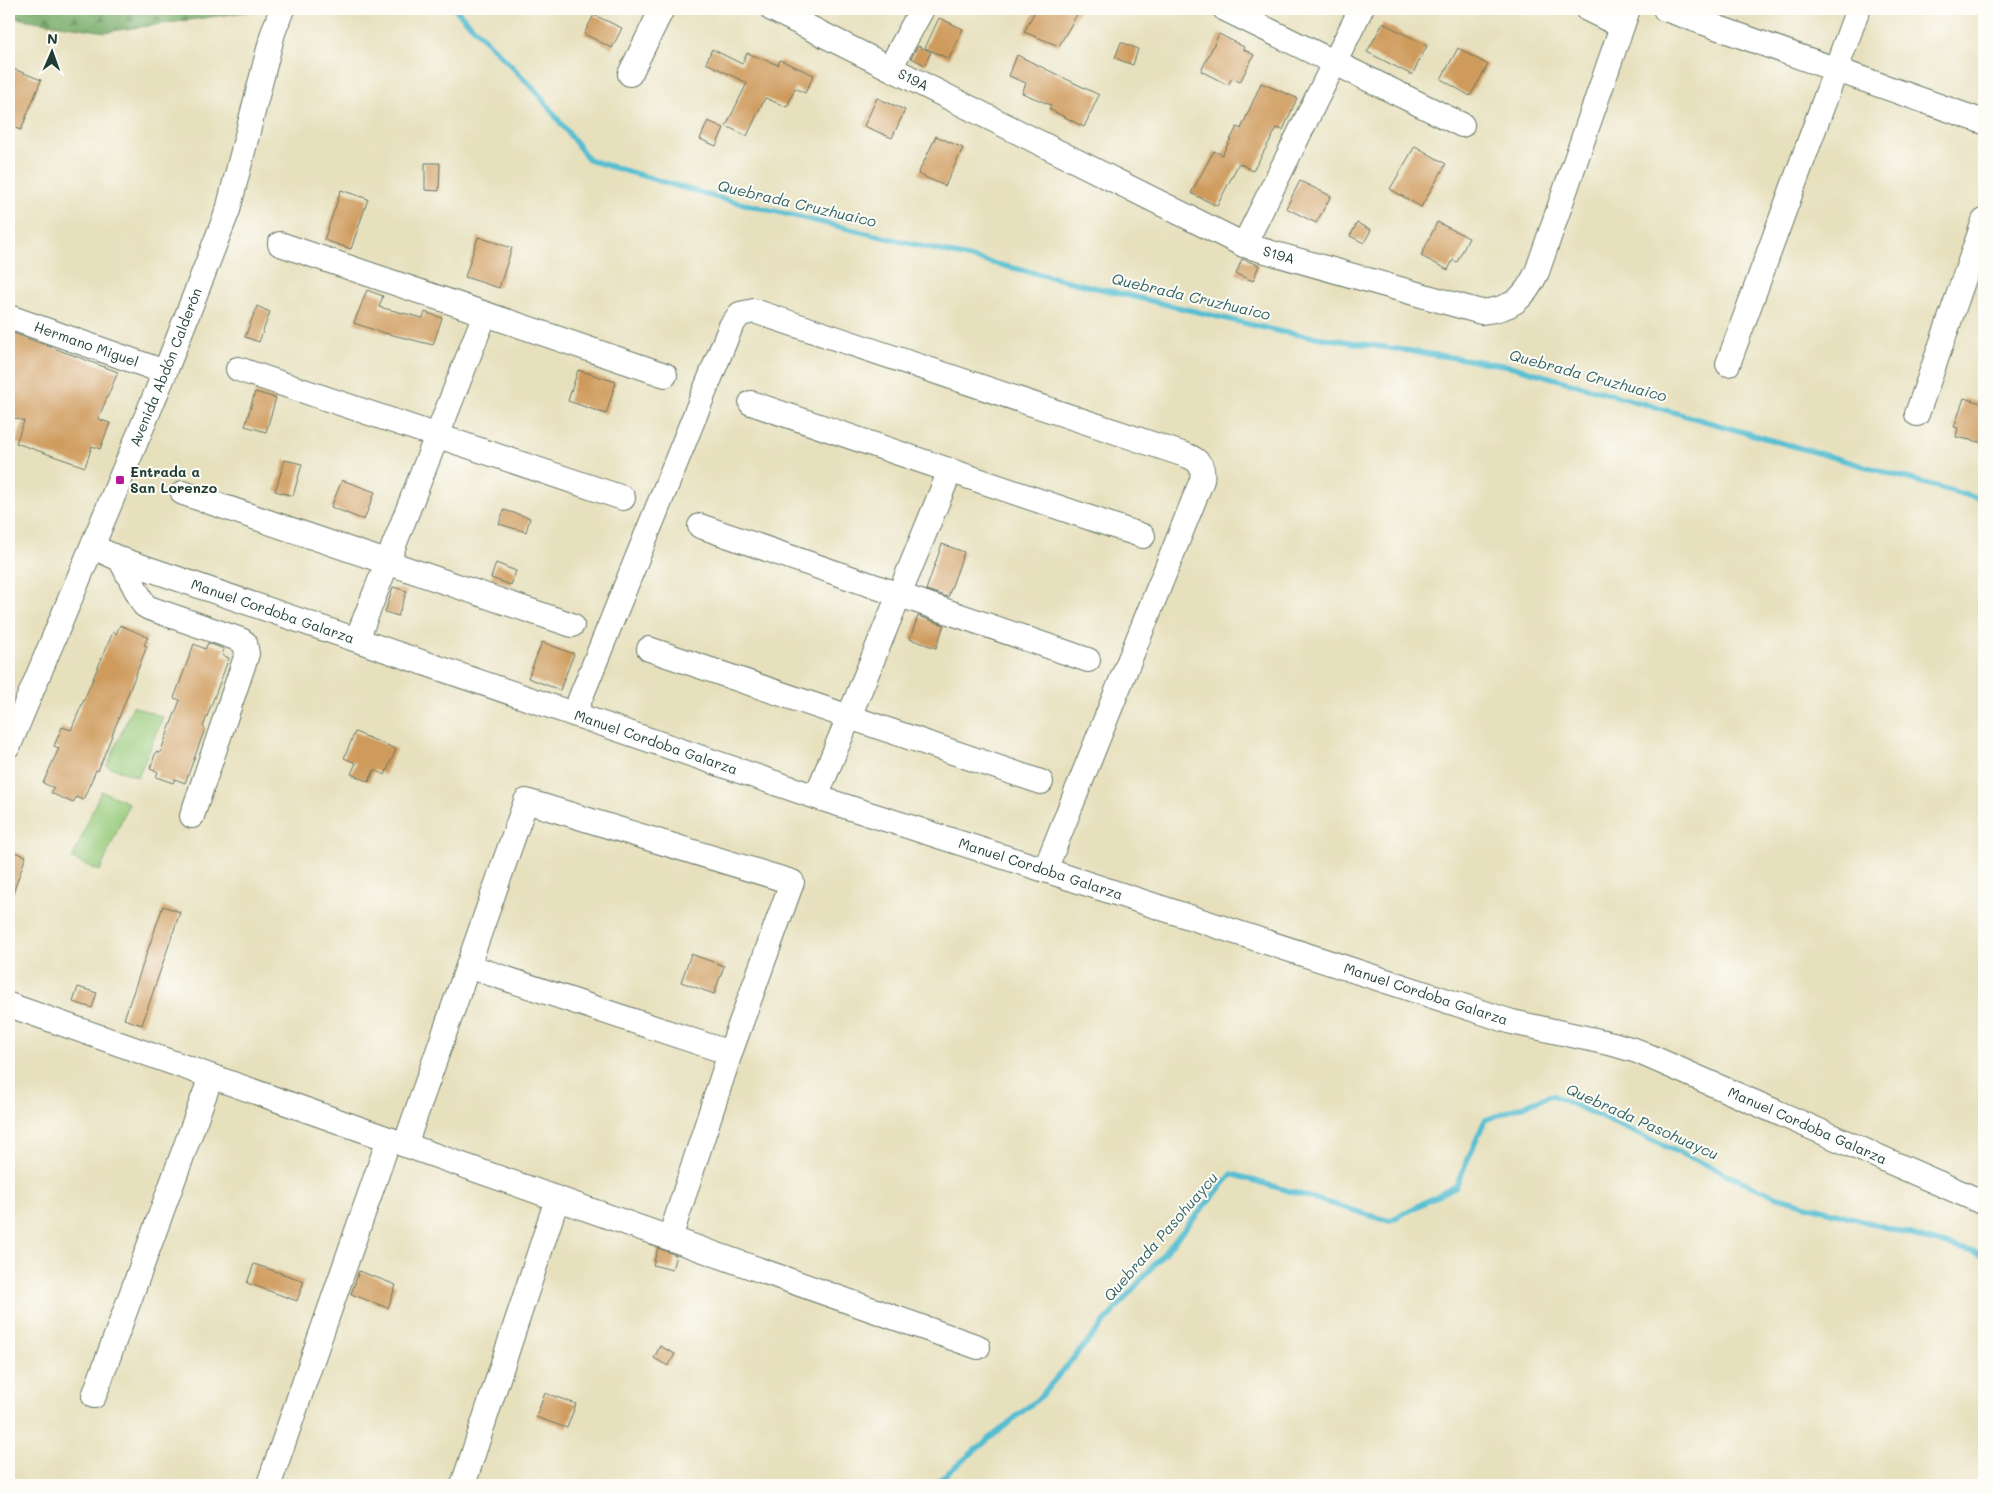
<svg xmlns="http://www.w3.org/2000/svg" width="1993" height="1494" font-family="Mali,sans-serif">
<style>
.forest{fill:url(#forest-firs);stroke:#4c764f}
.pitch{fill:#97ca7a;stroke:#5b8457}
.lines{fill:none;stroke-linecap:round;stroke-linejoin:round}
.stream{stroke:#54bdd1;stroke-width:5.5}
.building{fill:#cf9b5d}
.minor-casing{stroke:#657664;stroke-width:26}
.minor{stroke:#fff;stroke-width:24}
.poi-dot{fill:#b5179e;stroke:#fdfcf7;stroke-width:2}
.labels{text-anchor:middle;stroke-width:4;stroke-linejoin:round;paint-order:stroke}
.street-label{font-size:14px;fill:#1f3d34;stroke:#fdfcf7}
.poi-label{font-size:14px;font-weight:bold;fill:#1f3d34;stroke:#fdfcf7;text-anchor:start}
.water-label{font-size:15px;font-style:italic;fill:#2f6363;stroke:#fdfcf7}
</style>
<defs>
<pattern id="forest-firs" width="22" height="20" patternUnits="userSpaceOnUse" patternTransform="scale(1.25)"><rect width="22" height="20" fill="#79ae6a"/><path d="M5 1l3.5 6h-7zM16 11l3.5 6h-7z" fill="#638f58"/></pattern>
</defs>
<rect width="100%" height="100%" fill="#fdfcf7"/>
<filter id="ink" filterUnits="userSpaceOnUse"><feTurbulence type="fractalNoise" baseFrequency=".02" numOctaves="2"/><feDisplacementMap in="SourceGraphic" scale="10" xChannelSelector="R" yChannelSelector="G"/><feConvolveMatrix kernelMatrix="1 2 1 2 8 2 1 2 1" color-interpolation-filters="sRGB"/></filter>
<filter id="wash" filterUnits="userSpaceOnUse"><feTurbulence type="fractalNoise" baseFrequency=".0096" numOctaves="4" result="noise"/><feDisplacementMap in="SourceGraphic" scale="20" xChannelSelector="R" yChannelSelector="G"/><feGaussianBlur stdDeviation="1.12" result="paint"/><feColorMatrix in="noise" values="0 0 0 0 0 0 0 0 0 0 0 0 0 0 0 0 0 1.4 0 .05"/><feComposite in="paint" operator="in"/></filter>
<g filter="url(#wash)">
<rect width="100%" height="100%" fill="#e7e0bd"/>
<path class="forest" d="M9 9H253V11L105 32 9 17Z"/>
<path class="pitch" d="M133 706 163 717 138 777 107 766Z
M101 791 129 803 100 871 72 859Z"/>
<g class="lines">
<path class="stream" d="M455 9 536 91 589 160 715 197 1282 332 1510 366 1984 500
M933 1485 1040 1397 1232 1174 1389 1221 1456 1186 1485 1120 1552 1095 1775 1196 1984 1255"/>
</g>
<g id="blocks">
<path class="building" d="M1036 9H1080L1059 46 1024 32Z
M594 15 622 28 612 48 584 34Z
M939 18 963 29 949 59 925 48Z
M1383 23 1427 46 1412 75 1367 52Z
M1219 34 1244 47 1243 49 1254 55 1240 82 1232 78 1228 85 1201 71Z
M1121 42 1138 49 1133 65 1115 58Z
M918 46 931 52 925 65 911 58Z
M1458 48 1488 65 1470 96 1441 79Z
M712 49 742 64 747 53 778 65 780 60 814 75 805 93 795 88 787 107 765 98 747 136 726 126 747 83 706 63Z
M1017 55 1099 95 1084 127 1049 109 1051 105 1022 93 1026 83 1009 76Z
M9 67 41 80 21 130 9 126Z
M1261 83 1297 98 1283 130 1277 128 1253 171 1239 163 1217 206 1191 193 1214 151 1222 155 1237 127 1241 129Z
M877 98 905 110 892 138 864 126Z
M708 121 724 128 716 146 700 139Z
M936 136 963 148 945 186 918 174Z
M1415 146 1446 164 1421 207 1390 189Z
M425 163H440L439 191 425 190Z
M1300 181 1331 196 1316 223 1286 208Z
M341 190 368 199 351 249 324 240Z
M1437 222 1469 238 1457 262 1453 260 1448 270 1421 256Z
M1357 223 1371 230 1364 243 1350 236Z
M478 237 512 248 499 288 465 277Z
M1242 259 1259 265 1253 281 1236 274Z
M367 290 383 296 379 307 423 318 425 312 442 318 433 345 377 331 354 323Z
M257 306 270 312 259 342 245 337Z
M13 333 118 372 98 419 110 423 100 449 92 446 85 467 16 443 24 421 9 416V345Z
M578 370 616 382 606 414 568 401Z
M255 392 276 398 266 432 245 426Z
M1964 398 1984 404V443L1956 437 1958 428 1954 427Z
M285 460 302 464 293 496 275 491Z
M342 480 375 492 364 520 331 507Z
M504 510 530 518 526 532 499 524Z
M942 544 964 552 948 597 926 590Z
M496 563 516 571 511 585 491 578Z
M393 587 407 591 398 616 385 612Z
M918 616 944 625 936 648 910 639Z
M120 625 148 637 144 645 147 646 98 771 96 770 83 800 76 797 73 803 51 793 54 788 43 783 59 748 54 746 62 727 71 730 113 632 116 634Z
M542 642 574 654 560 690 528 678Z
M208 643 224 649 222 655 229 658 203 727 205 729 185 783 175 779 173 783 156 777 158 772 150 769 156 752 160 753 180 700 174 698 194 644 205 649Z
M355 732 396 749 385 775 374 770 369 782 351 774 356 763 344 758Z
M12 851 26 856 11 899H9V860Z
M163 906 180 912 142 1025 124 1019Z
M691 954 724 966 714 994 681 982Z
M78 987 97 993 92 1008 73 1002Z
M658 1248 676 1255 672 1270 653 1265Z
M254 1264 304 1281 297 1301 247 1283Z
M359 1271 396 1285 388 1308 351 1294Z
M660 1346 675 1354 668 1366 654 1358Z
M545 1393 576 1404 567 1428 536 1417Z"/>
</g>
</g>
<g filter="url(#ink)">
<use href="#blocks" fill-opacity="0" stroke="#657664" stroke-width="1"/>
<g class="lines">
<defs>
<g id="minor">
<path id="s1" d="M772 9 1244 245 1481 312C1511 309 1524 300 1537 272L1628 9"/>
<path d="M1225 9 1462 125"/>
<path d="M1587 9 1622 26"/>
<path d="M1665 9 1984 122"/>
<path d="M890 68 922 9"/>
<path d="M630 74 662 9"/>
<path d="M280 244 665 375"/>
<path d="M1244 245 1361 9"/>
<path id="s2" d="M9 317 165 372"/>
<path d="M1728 364 1858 9"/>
<path d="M238 369 623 498"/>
<path d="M751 403 1143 536"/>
<path d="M1917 414 1984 221"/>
<path d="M183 493 572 625"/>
<path d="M700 526 1088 660"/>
<path id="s3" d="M93 547 120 559 816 797 1045 870 1512 1022 1613 1044 1637 1051 1984 1203"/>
<path d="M120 559 144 605 149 608 241 640 245 643 247 654 192 816"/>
<path d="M357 639 485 314"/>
<path d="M649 649 1041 782"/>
<path d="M574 714 731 326 740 314 754 311 1188 456C1200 461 1204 467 1202 480L1045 870"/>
<path id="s4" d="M9 745 165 372 228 210 273 33 282 9"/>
<path d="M816 797 950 471"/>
<path d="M468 966 730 1053"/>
<path d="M9 1005 978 1347"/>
<path d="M405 1145 526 801 792 882 730 1053 670 1238"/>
<path d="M94 1396 211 1077"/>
<path d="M269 1484 389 1139"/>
<path d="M463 1485 557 1199"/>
</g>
</defs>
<use href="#minor" class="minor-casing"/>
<use href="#minor" class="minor"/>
</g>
</g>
<rect class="poi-dot" x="115" y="475" width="10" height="10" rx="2.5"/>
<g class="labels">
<g class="street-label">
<text dy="5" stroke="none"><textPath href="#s1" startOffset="158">S19A</textPath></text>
<text dy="5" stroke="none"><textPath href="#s1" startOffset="564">S19A</textPath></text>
<text dy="5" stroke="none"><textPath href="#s2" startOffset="82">Hermano Miguel</textPath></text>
<text dy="5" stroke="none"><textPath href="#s4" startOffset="409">Avenida Abdón Calderón</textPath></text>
<text dy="5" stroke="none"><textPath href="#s3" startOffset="191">Manuel Cordoba Galarza</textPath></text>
<text dy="5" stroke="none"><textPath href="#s3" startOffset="596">Manuel Cordoba Galarza</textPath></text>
<text dy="5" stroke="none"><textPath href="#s3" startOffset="1001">Manuel Cordoba Galarza</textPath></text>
<text dy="5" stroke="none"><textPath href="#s3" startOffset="1406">Manuel Cordoba Galarza</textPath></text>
<text dy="5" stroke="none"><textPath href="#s3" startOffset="1811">Manuel Cordoba Galarza</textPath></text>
</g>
<g class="poi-label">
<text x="130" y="477">Entrada a<tspan x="130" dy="16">San Lorenzo</tspan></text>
</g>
<g class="water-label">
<text transform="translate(797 204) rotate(13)" y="5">Quebrada Cruzhuaico</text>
<text transform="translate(1191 297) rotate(13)" y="5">Quebrada Cruzhuaico</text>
<text transform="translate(1588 376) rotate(15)" y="5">Quebrada Cruzhuaico</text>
<text transform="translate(1642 1122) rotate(24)" y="5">Quebrada Pasohuaycu</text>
<text transform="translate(1161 1237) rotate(-49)" y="5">Quebrada Pasohuaycu</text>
</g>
</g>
<rect width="1993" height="1494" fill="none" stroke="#fdfcf7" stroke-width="30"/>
<g transform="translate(52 52) rotate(2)" stroke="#fdfcf7" stroke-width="4" paint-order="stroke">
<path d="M0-4L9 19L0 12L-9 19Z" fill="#1f3d34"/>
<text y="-8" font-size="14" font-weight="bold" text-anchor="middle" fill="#1f3d34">N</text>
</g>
</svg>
